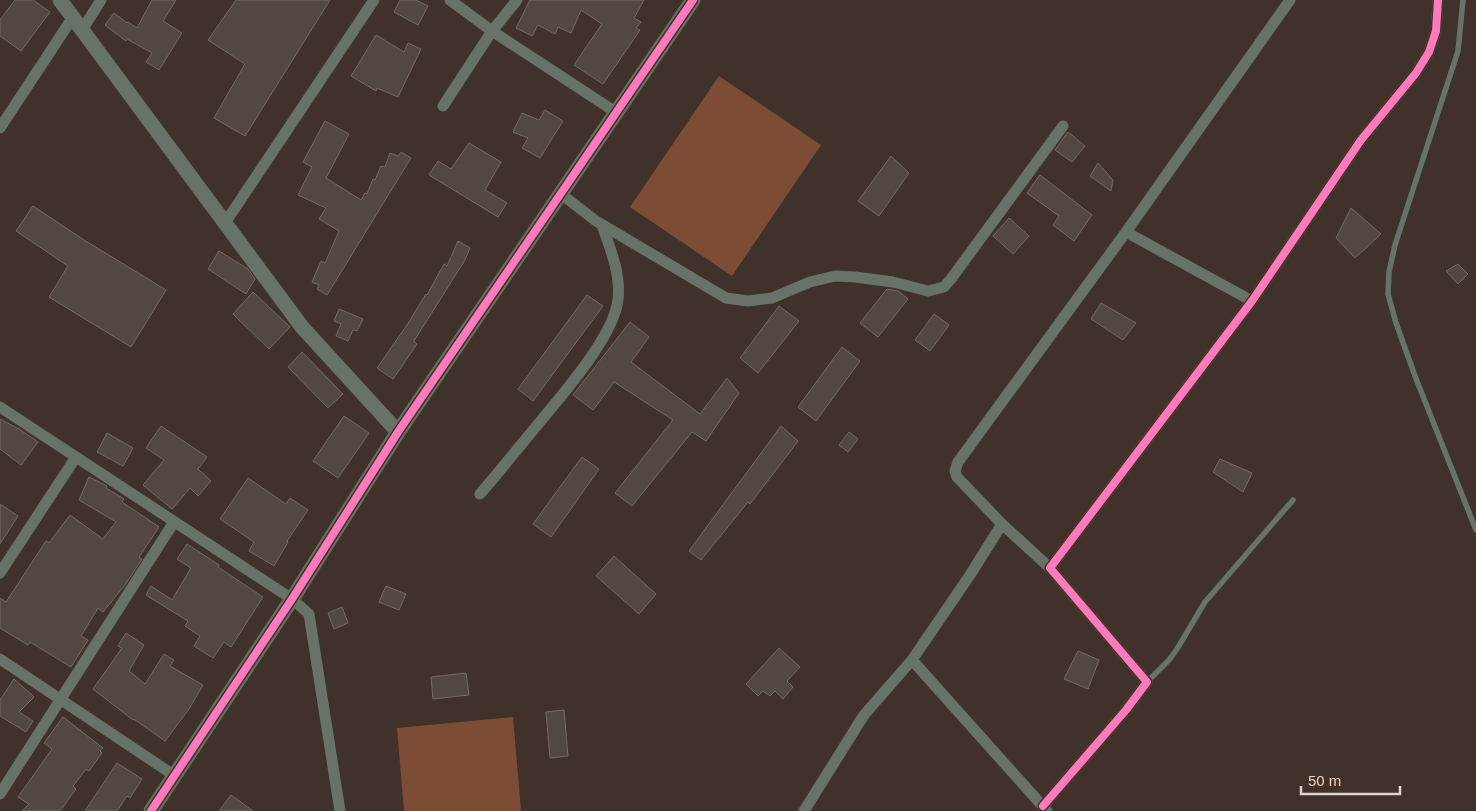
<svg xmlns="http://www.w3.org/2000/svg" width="1476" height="811" font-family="Helvetica,sans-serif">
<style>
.green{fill:#7d4c34}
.building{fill:#534741;stroke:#766a64}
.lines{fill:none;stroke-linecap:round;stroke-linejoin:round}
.service{stroke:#677369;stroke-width:5.5}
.minor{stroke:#677369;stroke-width:11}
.tertiary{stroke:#677369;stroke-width:15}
.cycleway-casing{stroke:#482f23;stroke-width:11}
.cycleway{stroke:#fd7abc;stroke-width:8}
</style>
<rect width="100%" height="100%" fill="#40322b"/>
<path class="green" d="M719 76 821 145 732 276 630 207Z
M513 717 521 811H404L397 728Z"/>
<path class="building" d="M15 0H33L50 12 21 51 0 36V20Z
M152 0H176L163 21 182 33 159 70 146 62 152 53 127 39 126 41 105 25 114 13 127 23 128 22 137 28Z
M236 0H330L245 136 214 118 245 64 208 40Z
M400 0H416L428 6 418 25 394 12Z
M530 0H644L634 18 641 22 636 28 640 30 603 84 574 65 602 24 581 10 571 33 558 27 555 34 538 25 532 36 516 28Z
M376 35 404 52 408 43 421 49 398 97 377 88 376 91 351 76Z
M545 110 563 121 540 158 522 148 528 138 513 132 522 113 539 120Z
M325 121 349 134 326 178 361 200 365 193 367 194 373 179 375 180 381 166 385 167 390 153 398 156 401 152 411 158 327 295 317 289 319 285 312 282 321 261 325 263 339 231 319 219 326 208 298 195 312 167 303 162Z
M1068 132 1085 146 1072 162 1055 150Z
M469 143 501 162 485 190 507 203 498 217 429 175 438 161 451 169Z
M891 156 909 173 879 216 858 201Z
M1098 163 1113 180 1111 191 1090 176Z
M1040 175 1092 215 1074 241 1053 225 1059 216 1027 193Z
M33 206 84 240 166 290 131 347 49 297 68 266 16 231Z
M1351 208 1381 234 1355 258 1336 238Z
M1009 218 1029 236 1013 254 993 236Z
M458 241 470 248 465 260 414 341 417 344 393 379 377 368 407 325 426 294 427 295 444 264 447 266Z
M219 251 248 269 255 279 246 294 208 269Z
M1458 264 1468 274 1458 284 1446 271Z
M887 289 898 291 908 299 878 337 860 323Z
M253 292 290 327 269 349 233 314Z
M587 295 603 306 533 401 518 389Z
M1101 303 1136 323 1123 340 1091 319Z
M779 306 799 321 758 373 740 358Z
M339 309 363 319 357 331 353 330 348 341 336 336 341 324 334 321Z
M934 314 949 325 930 351 915 340Z
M630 322 649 337 631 362 700 414 727 378 739 393 706 441 692 432 632 506 615 493 673 420 614 382 593 410 573 395Z
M842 347 860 361 816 421 798 407Z
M302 352 343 394 328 408 288 367Z
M344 416 369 433 338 478 313 461Z
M0 419 19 429 38 442 21 465 0 449Z
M161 426 207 457 198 469 211 481 198 496 190 488 172 509 143 485 164 460 146 448Z
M781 426 798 441 750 504 748 502 701 560 689 551Z
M849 432 858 439 848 452 839 445Z
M107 433 133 448 123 466 97 452Z
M582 457 599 469 551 537 533 524Z
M1220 459 1252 473 1243 492 1213 472Z
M89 477 107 486 106 488 124 499 122 502 159 527 139 557 142 559 125 585 103 612 98 608 81 636 88 640 71 667 30 642 28 645 0 628V598L6 602 46 541 49 543 70 515 103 539 116 522 79 500Z
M248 478 286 504 290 498 308 510 287 541 288 542 274 566 249 551 254 542 220 519Z
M0 504 18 516 0 544Z
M187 544 219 565 218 567 263 597 231 647 224 642 213 658 194 646 200 636 185 626 188 621 146 595 151 586 172 600 191 568 177 559Z
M614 556 656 594 639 614 596 576Z
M386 586 406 594 399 610 379 602Z
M342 607 348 623 334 629 328 613Z
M126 633 144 645 129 671 145 684 164 654 174 660 170 666 203 685 189 709 165 741 134 719 133 720 93 689 122 648 118 646Z
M779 648 800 667 787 681 793 687 783 699 775 691 770 696 763 691 758 696 746 684Z
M1078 651 1099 660 1088 689 1064 679Z
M466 673 469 695 433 699 431 677Z
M14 679 34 697 19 712 33 721 26 732 0 716V700Z
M564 710 568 756 550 758 546 712Z
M63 717 103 748 100 751 102 753 89 771 86 769 73 786 76 789 60 811H22L29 804 18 797 52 749 44 743Z
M117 763 142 779 130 798 127 796 117 811H85Z
M231 795 253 811H219Z"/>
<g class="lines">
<path class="service" d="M1463 0 1458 51 1395 245 1389 272 1388 294 1396 323 1415 376 1476 530
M1147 682 1169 660 1177 649 1205 602 1293 500"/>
<path class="minor" d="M450 0 492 31 617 113
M82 30 101 0
M443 106 492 31 517 0
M0 128 73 17
M561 194 596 221 726 298 748 301 772 298 810 282 835 276 855 277 893 282 928 291 944 287 951 279 1063 126
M225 223 374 0
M1126 232 1252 301
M0 407 292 599 309 614 340 811
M480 494C500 471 519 447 539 423 562 395 615 335 618 299 621 274 610 248 602 225
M1050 568 1002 524 957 477 955 471 958 462 1126 232 1290 0
M0 573 76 457
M0 659 175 776
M912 660 1047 811
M0 794 174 522
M1043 806 1126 710 1147 682 1050 568 1252 301 1361 140 1416 73 1429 52 1436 31 1438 0
M804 811 864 715 912 660 970 575 1002 524"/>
<path class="tertiary" d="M60 0 302 327 398 432
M151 811 292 599 398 432 693 0"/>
<defs>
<path id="cycleway" d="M1043 806 1126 710 1147 682 1050 568 1252 301 1361 140 1416 73 1429 52 1436 31 1438 0
M151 811 292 599 398 432 693 0"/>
</defs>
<use href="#cycleway" class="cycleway-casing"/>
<use href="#cycleway" class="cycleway"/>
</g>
<path d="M1301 786v8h99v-8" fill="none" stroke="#e2d1ca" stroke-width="2.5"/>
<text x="1308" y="786" font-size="15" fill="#e2d1ca" stroke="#482f23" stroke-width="4" paint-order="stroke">50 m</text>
</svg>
